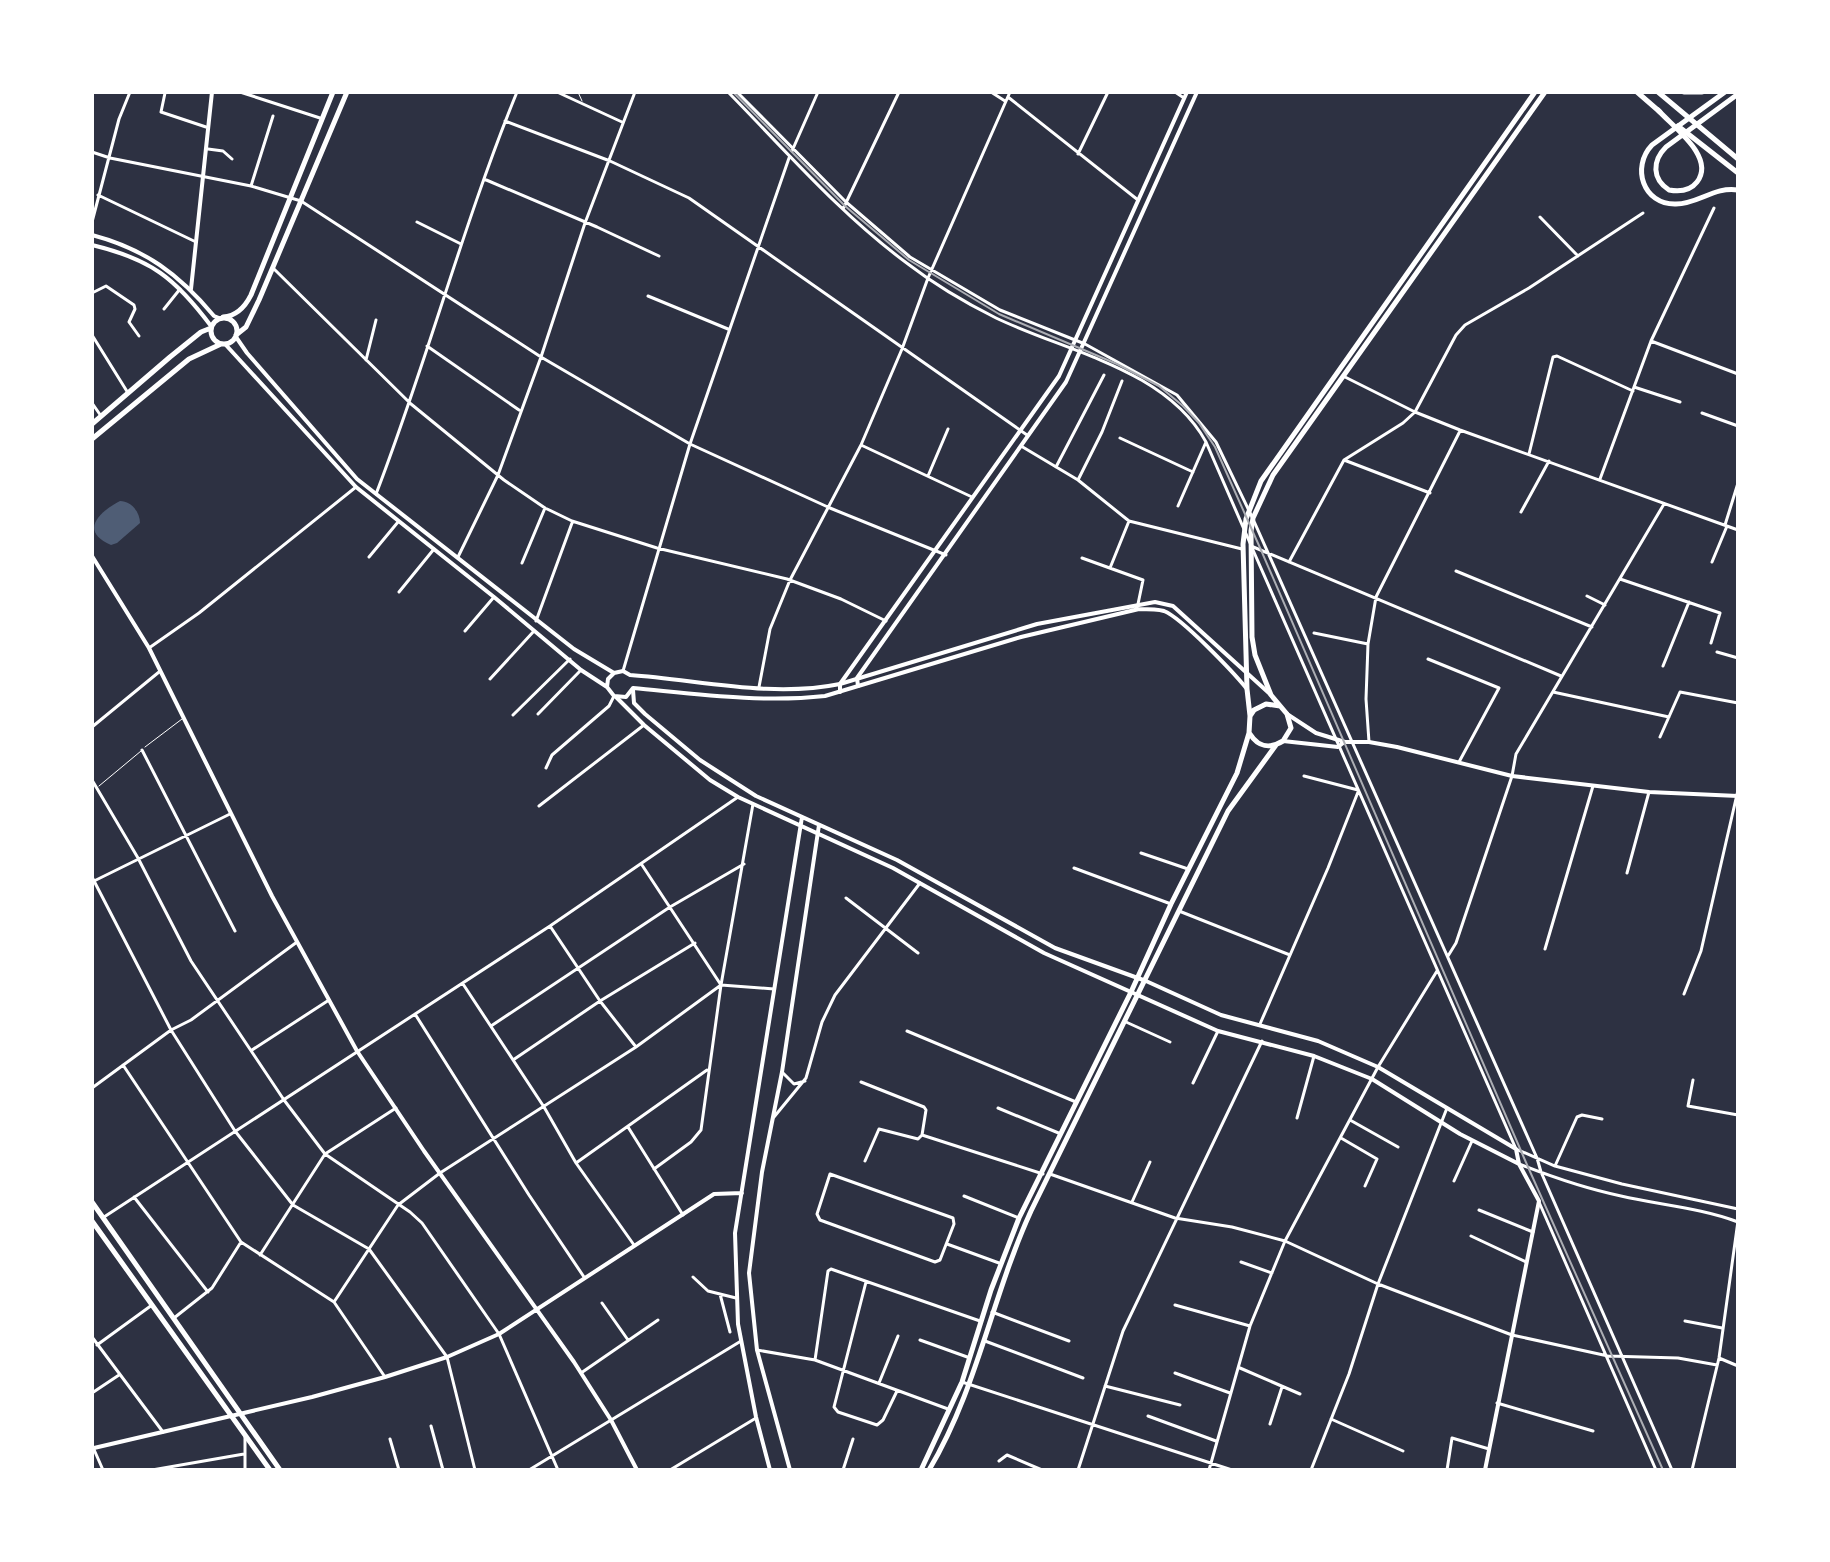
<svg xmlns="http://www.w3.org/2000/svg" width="1830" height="1562" viewBox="0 0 1830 1562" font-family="'Zilla Slab',serif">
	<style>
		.water { fill: #4f5d75 }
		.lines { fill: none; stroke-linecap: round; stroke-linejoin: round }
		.service { stroke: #fff; stroke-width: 1 }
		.minor { stroke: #fff; stroke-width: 3 }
		.tertiary { stroke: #fff; stroke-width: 4 }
		.secondary { stroke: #fff; stroke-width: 4 }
		.primary { stroke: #fff; stroke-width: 5 }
		.trunk { stroke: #fff; stroke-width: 5 }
		.rail { stroke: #abadb3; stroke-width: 2 }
	</style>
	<rect width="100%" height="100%" fill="#2d3142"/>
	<!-- water -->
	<path class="water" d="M 120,501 C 131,501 140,512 140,523 L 117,543 L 111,545 C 79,531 99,512 120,501 Z"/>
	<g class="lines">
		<!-- service -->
		<path class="service" d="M 578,92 L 582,101
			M 145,747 L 182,719
			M 99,786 L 141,751"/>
		<!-- minor -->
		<path class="minor" d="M 240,92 L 320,118
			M 557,92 L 622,122
			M 728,92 C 786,151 841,215 908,264 C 934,284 966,303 996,318 C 1067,352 1166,369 1206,442 L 1250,543
			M 737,92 L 846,202 L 910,257 L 1000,310 L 1085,344 L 1177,395 L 1216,442 L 1253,519 L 1537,1158 L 1541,1172 L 1672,1470
			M 991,92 L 1005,101
			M 1175,92 L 1184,98
			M 165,93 L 161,112 L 206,127
			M 1008,97 L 1138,200
			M 505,121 L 610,161 L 689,198 L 1027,435
			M 208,149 L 223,151 L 232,159
			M 792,151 L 818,92
			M 92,152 L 110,158 L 251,186 L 301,201 L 541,357 L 690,444 L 830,508 L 946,555
			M 1078,154 L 1108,92
			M 484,179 L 597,227 L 659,256
			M 251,186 L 273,116
			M 98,195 L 196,242
			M 843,209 L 899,92
			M 1540,217 L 1578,256
			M 92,222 L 119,119 L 130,92
			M 417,222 L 461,244
			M 273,268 L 411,404 L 504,480 L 545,508 L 572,521 L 657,548 L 787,579 L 841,599 L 886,621
			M 92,293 L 106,286 L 134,305 L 135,309 L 129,322 L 139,336
			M 648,296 L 728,329
			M 164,309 L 180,289
			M 92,335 L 128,393
			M 1651,341 L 1738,374
			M 427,346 L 519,410
			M 366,360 L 376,320
			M 1343,376 L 1415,412 L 1460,430 L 1738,530
			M 1634,387 L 1680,402
			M 92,403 L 101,416
			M 1702,413 L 1738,426
			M 1120,438 L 1193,472
			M 861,445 L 972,497
			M 1021,446 L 1078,480 L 1129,521 L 1242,549
			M 1529,454 L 1553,357 L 1557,356 L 1633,391
			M 1344,460 L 1430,493
			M 1056,467 L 1104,375
			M 928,476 L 948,429
			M 1600,479 L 1651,341 L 1714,208
			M 1078,480 L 1102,432 L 1122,381
			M 376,494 C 427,362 463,224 517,92
			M 1178,506 L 1206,442
			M 1521,512 L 1549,461
			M 1725,525 L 1738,483
			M 1251,546 L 1561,676
			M 1253,550 L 1516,1149 L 1555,1166 L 1622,1184 L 1738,1209
			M 369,557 L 398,522
			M 458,557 L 498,475 L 541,357 L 585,223 L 635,92
			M 1082,558 L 1143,580 L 1138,604
			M 1289,562 L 1344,460 L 1403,423 L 1415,412 L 1456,335 L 1465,325 L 1529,288 L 1643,213
			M 1712,562 L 1727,526
			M 522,563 L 545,508
			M 1110,568 L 1129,521
			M 1456,571 L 1592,627
			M 1620,579 L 1720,613 L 1711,643
			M 399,592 L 434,549
			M 1587,596 L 1605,605
			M 536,621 L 572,523
			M 465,631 L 494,597
			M 1314,633 L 1368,644
			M 149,648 L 199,613 L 356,487
			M 1717,652 L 1738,658
			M 1428,659 L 1499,688 L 1459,762
			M 1663,666 L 1689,602
			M 623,671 L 690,444 L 789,158
			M 490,679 L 534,631
			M 759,687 L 770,629 L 790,580 L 861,445 L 902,349 L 928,278 L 1010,92
			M 1553,692 L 1669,717
			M 538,714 L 581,670
			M 513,715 L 570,659
			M 92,727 L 159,672
			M 1660,737 L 1680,692 L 1738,703
			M 1369,742 L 1366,699 L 1368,644 L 1376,597 L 1460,431
			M 142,750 L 235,931
			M 546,768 L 552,755 L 609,706 L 614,696
			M 1304,776 L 1358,790
			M 92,780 L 138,858 L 191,961 L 284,1100 L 325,1154 L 410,1212 L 422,1223 L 499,1334 L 558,1470
			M 539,806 L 644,725
			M 1141,853 L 1188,869
			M 642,865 L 721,985
			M 1074,868 L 1171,904
			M 1627,873 L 1649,792
			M 92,877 L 171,1030 L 235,1131 L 293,1205 L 369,1249 L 447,1357 L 475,1470
			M 92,882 L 230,814
			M 846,898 L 918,953
			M 1179,911 L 1290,955
			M 550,926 L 600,1001 L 636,1047
			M 1545,949 L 1593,786
			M 1448,956 L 1456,943 L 1512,776 L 1516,754 L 1664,504
			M 463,984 L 544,1107 L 576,1163 L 634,1245
			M 1684,994 L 1701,951 L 1738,790
			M 415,1014 L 529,1195 L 584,1277
			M 1126,1022 L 1170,1042
			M 1260,1024 L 1328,868 L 1358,792
			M 491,1026 L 670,907 L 744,864
			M 907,1031 L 1076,1102
			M 252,1050 L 329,1000
			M 513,1060 L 600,1001 L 695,943
			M 123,1065 L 241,1242 L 334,1302 L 385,1377
			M 782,1072 L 794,1084 L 805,1081
			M 1693,1080 L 1688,1106 L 1738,1115
			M 861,1082 L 924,1107 L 926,1110 L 922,1135 L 1043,1174
			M 1193,1083 L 1218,1031
			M 92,1088 L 171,1030 L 191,1020 L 297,942
			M 998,1108 L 1061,1134
			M 774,1117 L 806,1078 L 822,1022 L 835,995 L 920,883
			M 1297,1118 L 1314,1056
			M 1350,1120 L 1398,1147
			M 628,1127 L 683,1215
			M 1341,1138 L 1377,1159 L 1365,1186
			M 865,1161 L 879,1129 L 918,1139 L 922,1135
			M 576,1163 L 707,1070
			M 1519,1164 C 1552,1177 1587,1189 1621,1196 C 1660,1205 1701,1208 1738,1222
			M 1555,1166 L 1577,1117 L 1582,1115 L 1602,1119
			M 654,1169 L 691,1142 L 701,1130 L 721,985 L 753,804
			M 830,1174 L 953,1218 L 954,1224 L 940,1260 L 935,1262 L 820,1220 L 817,1214 Z
			M 1050,1174 L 1175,1218 L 1232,1227 L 1285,1241 L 1378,1284 L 1512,1335 L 1608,1356 L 1678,1358 L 1717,1365
			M 1454,1181 L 1472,1141
			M 964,1196 L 1019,1218
			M 134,1197 L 208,1292
			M 1132,1202 L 1150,1162
			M 1539,1202 L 1656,1470
			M 1479,1210 L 1533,1232
			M 104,1217 L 550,926 L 738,797
			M 1471,1236 L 1526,1262
			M 947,1244 L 999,1263
			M 260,1255 L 325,1154 L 396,1108
			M 1241,1262 L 1272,1273
			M 693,1277 L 708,1291 L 736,1298
			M 866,1282 L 834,1407 L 838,1412 L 877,1425 L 883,1420 L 897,1391
			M 720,1294 L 730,1332
			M 334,1302 L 398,1205 L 440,1173 L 636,1047 L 721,985 L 774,989
			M 602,1303 L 628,1340
			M 1175,1305 L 1250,1326
			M 992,1312 L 1069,1341
			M 174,1318 L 212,1288 L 241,1242
			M 1685,1321 L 1722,1328
			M 92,1337 L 163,1432
			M 920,1340 L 970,1358
			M 985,1341 L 1083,1378
			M 97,1345 L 152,1305
			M 757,1350 L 815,1360 L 948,1409
			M 1719,1358 L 1738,1366
			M 815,1360 L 828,1271 L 831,1269 L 980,1321
			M 1240,1368 L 1300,1394
			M 581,1373 L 658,1320
			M 1175,1373 L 1230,1393
			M 962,1382 L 1232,1470
			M 879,1383 L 898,1336
			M 1105,1386 L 1180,1405
			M 92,1393 L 119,1375
			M 1497,1403 L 1593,1431
			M 1148,1416 L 1216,1441
			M 1331,1419 L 1403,1451
			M 1270,1424 L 1282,1387
			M 431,1426 L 443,1470
			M 245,1437 L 245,1470
			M 390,1439 L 399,1470
			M 92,1445 L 103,1470
			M 999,1461 L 1007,1455 L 1042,1470
			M 152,1470 L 244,1454
			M 529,1470 L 741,1341
			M 670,1470 L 756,1418
			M 843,1470 L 853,1439
			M 1078,1470 L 1123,1331 L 1262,1041
			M 1209,1470 L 1250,1326 L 1285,1241 L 1378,1067 L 1437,971
			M 1311,1470 L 1349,1374 L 1378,1284 L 1447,1108
			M 1447,1470 L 1452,1438 L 1489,1449
			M 1692,1470 L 1719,1358 L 1738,1221"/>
		<!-- tertiary -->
		<path class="tertiary" d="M 191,289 L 212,92
			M 92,556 L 149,648 L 272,896 L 357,1051 L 424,1151 L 574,1362 L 611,1420 L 637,1470
			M 858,686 L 857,678 L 1066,382 L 1197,92
			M 633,690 L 634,703 L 645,714 L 700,760 L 756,796 L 897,860 L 1055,948 L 1146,981 L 1221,1015 L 1318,1041 L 1378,1067 L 1516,1149 L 1519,1164 L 1539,1201 L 1485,1470
			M 840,692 L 840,684 L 1059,376 L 1187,92
			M 616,697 L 644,725 L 710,780 L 738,797 L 893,868 L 1044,953 L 1218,1031 L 1314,1056 L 1372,1079 L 1460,1134 L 1519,1164
			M 1287,714 L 1316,733 L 1345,742 L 1369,742 L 1397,747 L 1512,776 L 1649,792 L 1738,796
			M 1283,741 L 1338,747 L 1343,743
			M 92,1451 L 94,1448 L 312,1397 L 385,1377 L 447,1357 L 499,1334 L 714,1194 L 742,1193
			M 770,1470 L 756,1417 L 738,1324 L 735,1233 L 802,817
			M 790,1470 L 757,1350 L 749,1273 L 762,1172 L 782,1072 L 819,825"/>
		<!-- secondary -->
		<path class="secondary" d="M 92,235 C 145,249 179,274 214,316 L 219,318
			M 92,245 C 151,259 175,278 211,326
			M 236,337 L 247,353 L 357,479 L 574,649 L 614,673 L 623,671 L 630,675 C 700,680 771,698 840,684 L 1037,624 L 1155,602 L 1173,606 L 1270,694
			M 225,344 L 356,487 L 494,597 L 581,670 L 607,687 L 614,696 L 626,697 L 633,688
			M 607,687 L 608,679 L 614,673
			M 633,688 C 697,694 761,703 825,696 L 1021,637 L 1139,609 C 1147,609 1157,609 1164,611 C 1182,618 1234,673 1247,689"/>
		<!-- primary -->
		<path class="primary" d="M 1637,92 L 1660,112
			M 1658,92 L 1738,159
			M 1678,126 L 1738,173
			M 223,317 C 237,316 245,307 251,295 L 333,92
			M211 331a13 13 0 1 1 26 0a13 13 0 1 1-26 0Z
			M 236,335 L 246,327 L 259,300 L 347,92
			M 92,424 L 170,357 L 201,332 L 211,328
			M 92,439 L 189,359 L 221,344
			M 1250,716 L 1247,689 L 1243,544 L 1246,519 L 1261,481 L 1535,92
			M 1250,734 C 1258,747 1270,749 1283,741 L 1291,728 L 1287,714 L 1271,695 L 1255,655 L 1252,637 L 1251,531 L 1253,518 L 1273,475 L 1545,92
			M 92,1202 L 280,1470
			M 92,1221 L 270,1470
			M 921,1470 L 962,1382 L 991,1290 L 1019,1218 L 1131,992 L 1171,904 L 1237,773 L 1249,733 L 1250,716 L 1254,710 L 1266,704 L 1280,706
			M 929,1470 C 977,1390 992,1296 1031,1211 L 1228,811 L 1276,745"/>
		<!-- trunk -->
		<path class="trunk" d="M 1684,92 L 1702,92
			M 1725,92 L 1652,145 C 1631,167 1643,205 1676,204 C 1698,204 1715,186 1738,190
			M 1658,110 C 1673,127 1716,157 1697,182 C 1690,191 1680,192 1669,190 C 1652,179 1652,161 1666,147 L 1738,94"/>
		<!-- rail -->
		<path class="rail" d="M 733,92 L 845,206 L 909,260 L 999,314 L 1117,364 L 1159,386 L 1183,406 L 1199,423 L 1215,447 L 1261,550 L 1528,1167 L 1663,1470"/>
	</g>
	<!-- border -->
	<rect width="1830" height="1562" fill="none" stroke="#ffffff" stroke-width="188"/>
</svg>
